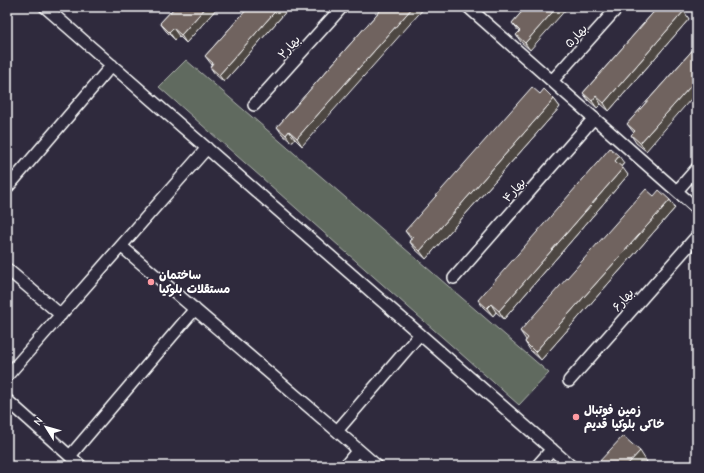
<svg xmlns="http://www.w3.org/2000/svg" width="704" height="473" viewBox="0 0 704 473" font-family="'Comic Neue','Playpen Sans Arabic',sans-serif">
	<style>
		.green { fill: #606b5f; stroke: #b0b5af }
		.lines { fill: none; stroke-linecap: round; stroke-linejoin: round }
		.minor-casing { stroke: #fff; stroke-width: 14 }
		.minor { stroke: #2f2a3d; stroke-width: 11 }
		.wall { fill: #605652; stroke: #fff }
		.shaded-wall { fill: #4e4642; stroke: #fff }
		.building { fill: #70645f; stroke: #fff }
		.poi-dot { fill: #ff9aa2; stroke: #2f2a3d; stroke-width: 1.5 }
		.labels { text-anchor: middle; dominant-baseline: central; stroke-width: 3; stroke-linejoin: round; paint-order: stroke }
		.street-label { font-size: 12px; fill: #fff; stroke: #2f2a3d }
		.poi-label { font-size: 12px; font-weight: bold; fill: #fff; stroke: #2f2a3d; text-anchor: start }
	</style>
	<rect width="100%" height="100%" fill="#2f2a3d"/>
	<filter id="ink" filterUnits="userSpaceOnUse"><feTurbulence type="fractalNoise" baseFrequency=".025" numOctaves="2"/><feDisplacementMap in="SourceGraphic" scale="8" xChannelSelector="R" yChannelSelector="G"/><feConvolveMatrix kernelMatrix="1 2 1 2 8 2 1 2 1" color-interpolation-filters="sRGB"/></filter>
	<g filter="url(#ink)">
		<!-- green -->
		<path class="green" d="M 186,60 L 549,373 L 519,405 L 159,87 Z"/>
		<g class="lines">
			<defs>
				<path id="minor" d="M 45,7 L 571,466
					M 468,7 L 697,209
					M 552,81 L 618,7
					M 254,105 L 342,7
					M 7,188 L 112,65
					M 677,191 L 697,168
					M 121,246 L 337,431 L 377,466
					M 7,269 L 61,315
					M 454,278 L 594,118
					M 7,376 L 207,148
					M 569,381 L 697,236
					M 7,400 L 81,466
					M 337,431 L 420,334
					M 70,456 L 195,309
					M 345,466 L 358,450
					M 537,466 L 552,449"/>
			</defs>
			<!-- minor casing -->
			<use href="#minor" class="minor-casing"/>
			<!-- minor -->
			<use href="#minor" class="minor"/>
		</g>
		<!-- wall -->
		<path class="wall" d="M 175,7 L 218,7 L 186,43 L 179,36 L 175,40 L 166,31 L 160,23 Z
			M 249,7 L 290,7 L 224,82 L 215,74 L 210,67 L 212,65 L 205,56 Z
			M 383,7 L 302,146 L 295,139 L 291,142 L 282,134 L 277,127 Z
			M 526,7 L 530,50 L 521,42 L 516,35 L 519,32 L 512,23 Z
			M 658,7 L 685,7 L 682,10 L 689,19 L 609,111 L 601,104 L 597,108 L 588,100 L 583,93 Z
			M 697,45 L 646,151 L 636,143 L 631,135 L 634,133 L 627,124 Z
			M 540,94 L 554,99 L 560,107 L 426,259 L 415,249 L 409,241 L 411,239 L 405,231 Z
			M 624,163 L 621,167 L 628,175 L 504,319 L 496,312 L 493,316 L 483,307 L 478,300 Z
			M 654,196 L 670,200 L 675,208 L 541,360 L 530,350 L 525,342 L 526,340 L 520,331 Z"/>
		<!-- shaded-wall -->
		<path class="shaded-wall" d="M 206,7 L 218,7 L 186,43 L 181,35 Z
			M 279,7 L 290,7 L 224,82 L 219,75 Z
			M 413,7 L 425,7 L 302,146 L 297,138 Z
			M 492,7 L 497,7 L 495,10 Z
			M 557,7 L 568,7 L 530,50 L 525,43 Z
			M 677,7 L 685,7 L 681,12 Z
			M 684,11 L 689,19 L 609,111 L 604,103 Z
			M 173,28 L 179,36 L 175,40 L 169,32 Z
			M 697,79 L 697,92 L 646,151 L 640,143 Z
			M 596,96 L 601,104 L 597,108 L 592,101 Z
			M 554,99 L 560,107 L 426,259 L 420,251 Z
			M 289,131 L 295,139 L 291,142 L 286,135 Z
			M 619,156 L 624,163 L 620,168 L 615,161 Z
			M 623,168 L 628,175 L 504,319 L 499,311 Z
			M 670,200 L 675,208 L 541,360 L 535,352 Z
			M 491,304 L 496,312 L 493,316 L 487,308 Z
			M 640,451 L 647,462 L 643,466 L 626,466 Z"/>
		<!-- building -->
		<path class="building" d="M 175,7 L 206,7 L 181,35 L 173,28 L 169,32 L 160,23 Z
			M 249,7 L 279,7 L 219,75 L 210,67 L 213,63 L 205,56 Z
			M 383,7 L 413,7 L 297,138 L 289,131 L 286,135 L 277,127 Z
			M 526,7 L 557,7 L 525,43 L 516,35 L 520,31 L 512,23 Z
			M 658,7 L 679,7 L 684,11 L 604,103 L 596,96 L 592,101 L 583,93 Z
			M 697,45 L 697,79 L 640,143 L 631,135 L 635,131 L 627,124 Z
			M 532,87 L 540,94 L 544,89 L 554,99 L 420,251 L 409,241 L 413,238 L 405,231 Z
			M 610,148 L 619,156 L 615,161 L 623,168 L 499,311 L 491,304 L 487,308 L 478,300 Z
			M 646,189 L 654,196 L 659,190 L 670,200 L 535,352 L 525,342 L 528,338 L 520,331 Z
			M 623,436 L 640,451 L 626,466 L 599,466 L 597,464 Z"/>
	</g>
	<!-- markers -->
	<g class="poi-dot">
		<circle cx="151" cy="282" r="4"/>
		<circle cx="576" cy="417" r="4"/>
	</g>
	<g class="labels">
		<!-- street labels -->
		<g class="street-label">
			<text transform="translate(576 36) rotate(-48)">بهار۵</text>
			<text transform="translate(289 47) rotate(-48)">بهار۲</text>
			<text transform="translate(514 190) rotate(-49)">بهار۴</text>
			<text transform="translate(623 300) rotate(-49)">بهار۶</text>
		</g>
		<!-- poi labels -->
		<g class="poi-label">
			<text x="159" y="275">ساختمان<tspan x="159" dy="14">مستقلات بلوکیا</tspan></text>
			<text x="584" y="410">زمین فوتبال<tspan x="584" dy="14">خاکی بلوکیا قدیم</tspan></text>
		</g>
	</g>
	<!-- margin -->
	<rect width="704" height="473" fill="none" stroke="#2f2a3d" stroke-width="24"/>
	<rect x="12" y="12" width="680" height="449" fill="none" stroke="#fff" stroke-width="1.5" filter="url(#ink)"/>
	<!-- north arrow -->
	<g transform="translate(46 427) rotate(307)" stroke="#2f2a3d" stroke-width="3" paint-order="stroke">
	<path d="M0-3L7 15L0 10L-7 15Z" fill="#ffffff"/>
	<text y="-6" font-size="11" font-weight="bold" text-anchor="middle" fill="#ffffff">N</text>
	</g>
</svg>
